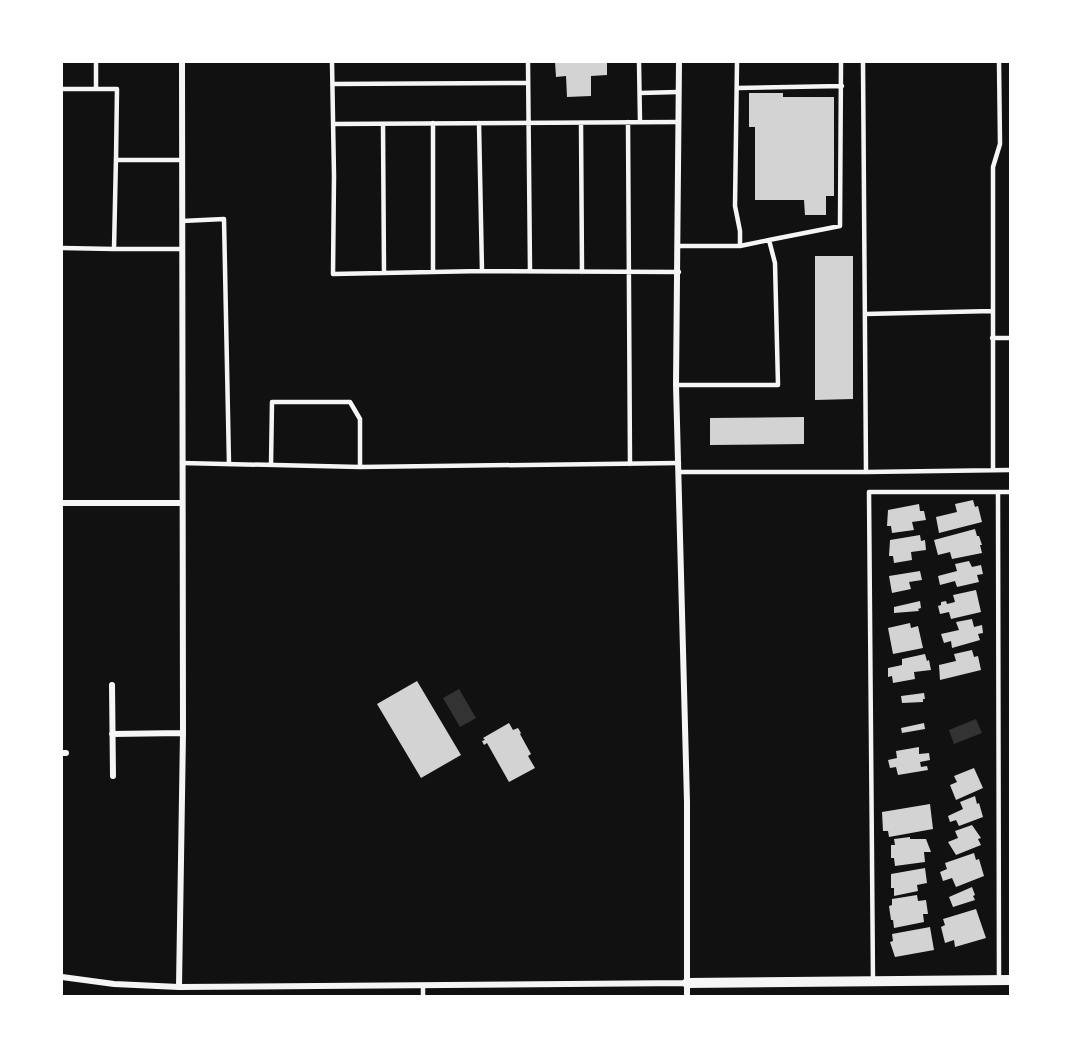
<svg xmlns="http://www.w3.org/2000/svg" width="1072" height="1058" viewBox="0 0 1072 1058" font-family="Poppins,sans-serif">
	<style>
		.water { fill: #333 }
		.building { fill: #d3d3d3 }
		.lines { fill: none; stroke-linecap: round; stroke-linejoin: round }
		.service { stroke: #f5f5f5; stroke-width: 4.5 }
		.minor { stroke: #f5f5f5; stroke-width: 6 }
		.tertiary { stroke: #f5f5f5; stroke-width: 10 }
	</style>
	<rect width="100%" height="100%" fill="#111"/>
	<!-- water -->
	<path class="water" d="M 459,689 L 476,718 L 460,727 L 443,698 Z
		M 976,719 L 982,733 L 954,744 L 949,730 Z"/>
	<!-- building -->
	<path class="building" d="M 555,62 L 607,62 L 607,75 L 591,76 L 591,96 L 567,97 L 566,76 L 556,77 Z
		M 749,93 L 783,93 L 783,97 L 834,97 L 834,196 L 826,196 L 826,215 L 805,215 L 804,200 L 755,200 L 755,127 L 749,127 Z
		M 815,256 L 853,256 L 853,399 L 815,400 Z
		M 804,417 L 804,444 L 710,445 L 710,418 Z
		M 973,500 L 975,507 L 978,506 L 982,522 L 939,533 L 936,517 L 957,512 L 955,504 Z
		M 919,504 L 920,511 L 924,511 L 926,520 L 912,522 L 914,530 L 892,533 L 891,526 L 887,526 L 888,510 Z
		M 975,529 L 977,536 L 979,536 L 982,545 L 980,545 L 982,553 L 952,559 L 950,552 L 938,555 L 934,540 Z
		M 920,535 L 921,541 L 925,540 L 926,550 L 911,552 L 912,560 L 894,563 L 893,556 L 889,556 L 890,540 Z
		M 969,561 L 972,567 L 981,565 L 983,574 L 977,575 L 979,582 L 957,587 L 955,581 L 940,585 L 938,576 L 957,571 L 955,564 Z
		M 920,571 L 922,580 L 909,582 L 911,589 L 892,593 L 889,576 Z
		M 976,590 L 981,612 L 951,619 L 949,612 L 940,614 L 938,606 L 941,605 L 941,602 L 946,601 L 947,604 L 955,602 L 953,595 Z
		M 920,601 L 921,608 L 918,609 L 919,611 L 894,613 L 894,607 Z
		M 972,619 L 974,627 L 982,625 L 983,633 L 978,634 L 980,640 L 952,648 L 951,641 L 944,643 L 941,634 L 959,630 L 956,622 Z
		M 910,623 L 911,628 L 918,626 L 923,648 L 893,654 L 888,628 Z
		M 972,650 L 974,657 L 978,656 L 981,670 L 940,680 L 939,665 L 956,661 L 954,654 Z
		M 925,654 L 927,661 L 929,660 L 931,670 L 914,672 L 915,679 L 893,683 L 892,676 L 888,677 L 888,668 L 902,665 L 902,659 Z
		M 417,681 L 461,755 L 421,778 L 377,704 Z
		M 924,693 L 925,699 L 923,699 L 923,702 L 902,703 L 901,696 Z
		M 509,723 L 513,730 L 518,728 L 521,733 L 520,734 L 531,754 L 528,756 L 535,768 L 509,782 L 487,743 L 484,745 L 482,741 L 485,740 L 483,738 Z
		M 924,723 L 925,729 L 902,733 L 901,728 Z
		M 919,747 L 919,754 L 929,753 L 930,760 L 920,762 L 921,767 L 927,766 L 928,770 L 898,775 L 896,767 L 890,768 L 888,760 L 897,758 L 896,751 Z
		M 974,768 L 983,788 L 956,800 L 950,785 L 957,782 L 954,776 Z
		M 975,796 L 977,804 L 979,803 L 983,817 L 959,826 L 956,820 L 950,822 L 948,816 L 963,809 L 960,802 Z
		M 930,804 L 933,829 L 889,837 L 888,831 L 883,831 L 882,812 Z
		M 972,825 L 981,838 L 978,839 L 981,845 L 956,855 L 948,842 L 958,838 L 955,831 Z
		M 910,837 L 910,839 L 926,839 L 931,852 L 924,852 L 925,862 L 895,866 L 894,858 L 891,858 L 891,845 L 895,845 L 894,839 Z
		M 974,853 L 976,860 L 979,859 L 984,876 L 956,887 L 952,878 L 943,881 L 940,872 L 947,869 L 945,863 Z
		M 925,868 L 927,883 L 917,885 L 918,891 L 894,896 L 894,888 L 891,888 L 891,874 Z
		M 972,887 L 975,895 L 973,896 L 975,900 L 953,907 L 949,897 Z
		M 917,895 L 918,901 L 926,900 L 928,914 L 923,914 L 924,922 L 894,928 L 893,920 L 891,920 L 889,906 L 892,905 L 892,899 Z
		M 976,909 L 986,938 L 955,947 L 954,940 L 945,943 L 941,927 L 945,925 L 943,919 Z
		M 930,927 L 934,950 L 895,957 L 890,942 L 893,941 L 892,934 Z"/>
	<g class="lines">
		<!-- service -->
		<path class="service" d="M 96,62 L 96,89
			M 332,62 L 334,176 L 333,274 L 482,271 L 679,272
			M 528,62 L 530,271
			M 639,62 L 640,122
			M 737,62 L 735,206 L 740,231 L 740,246
			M 333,84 L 528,83
			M 737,88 L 842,86
			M 62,89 L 117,89 L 116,160 L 182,160
			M 640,93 L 678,92
			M 628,122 L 630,464
			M 433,123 L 433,272
			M 479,123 L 482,271
			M 581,123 L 582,272
			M 333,124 L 678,122
			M 383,124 L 384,273
			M 116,157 L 114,249 L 181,249
			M 182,221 L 224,219 L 229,464
			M 769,240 L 840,226 L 841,62
			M 62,248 L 114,249
			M 865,314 L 992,311
			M 992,338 L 1010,338
			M 676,385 L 778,385 L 775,263 L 769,240 L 740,246 L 677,246
			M 182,463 L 360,467 L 679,463
			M 271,465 L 272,402 L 350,402 L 360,419 L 360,467
			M 993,470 L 993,167 L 1000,144 L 999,62
			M 679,472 L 866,472 L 863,62
			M 866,472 L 1010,470
			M 998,492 L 999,980
			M 873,982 L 869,492 L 1010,492
			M 423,996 L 423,985"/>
		<!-- minor -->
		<path class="minor" d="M 679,62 L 676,385 L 687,802 L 687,996
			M 62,503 L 182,503
			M 112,685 L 113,776
			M 112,734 L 183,733
			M 62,753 L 66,753
			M 62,977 L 114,984 L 179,987 L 687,983
			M 179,987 L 183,733 L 182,62"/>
		<!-- tertiary -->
		<path class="tertiary" d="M 687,983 L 1010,980"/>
	</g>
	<!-- border -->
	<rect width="1072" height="1058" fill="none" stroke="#ffffff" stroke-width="126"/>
</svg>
